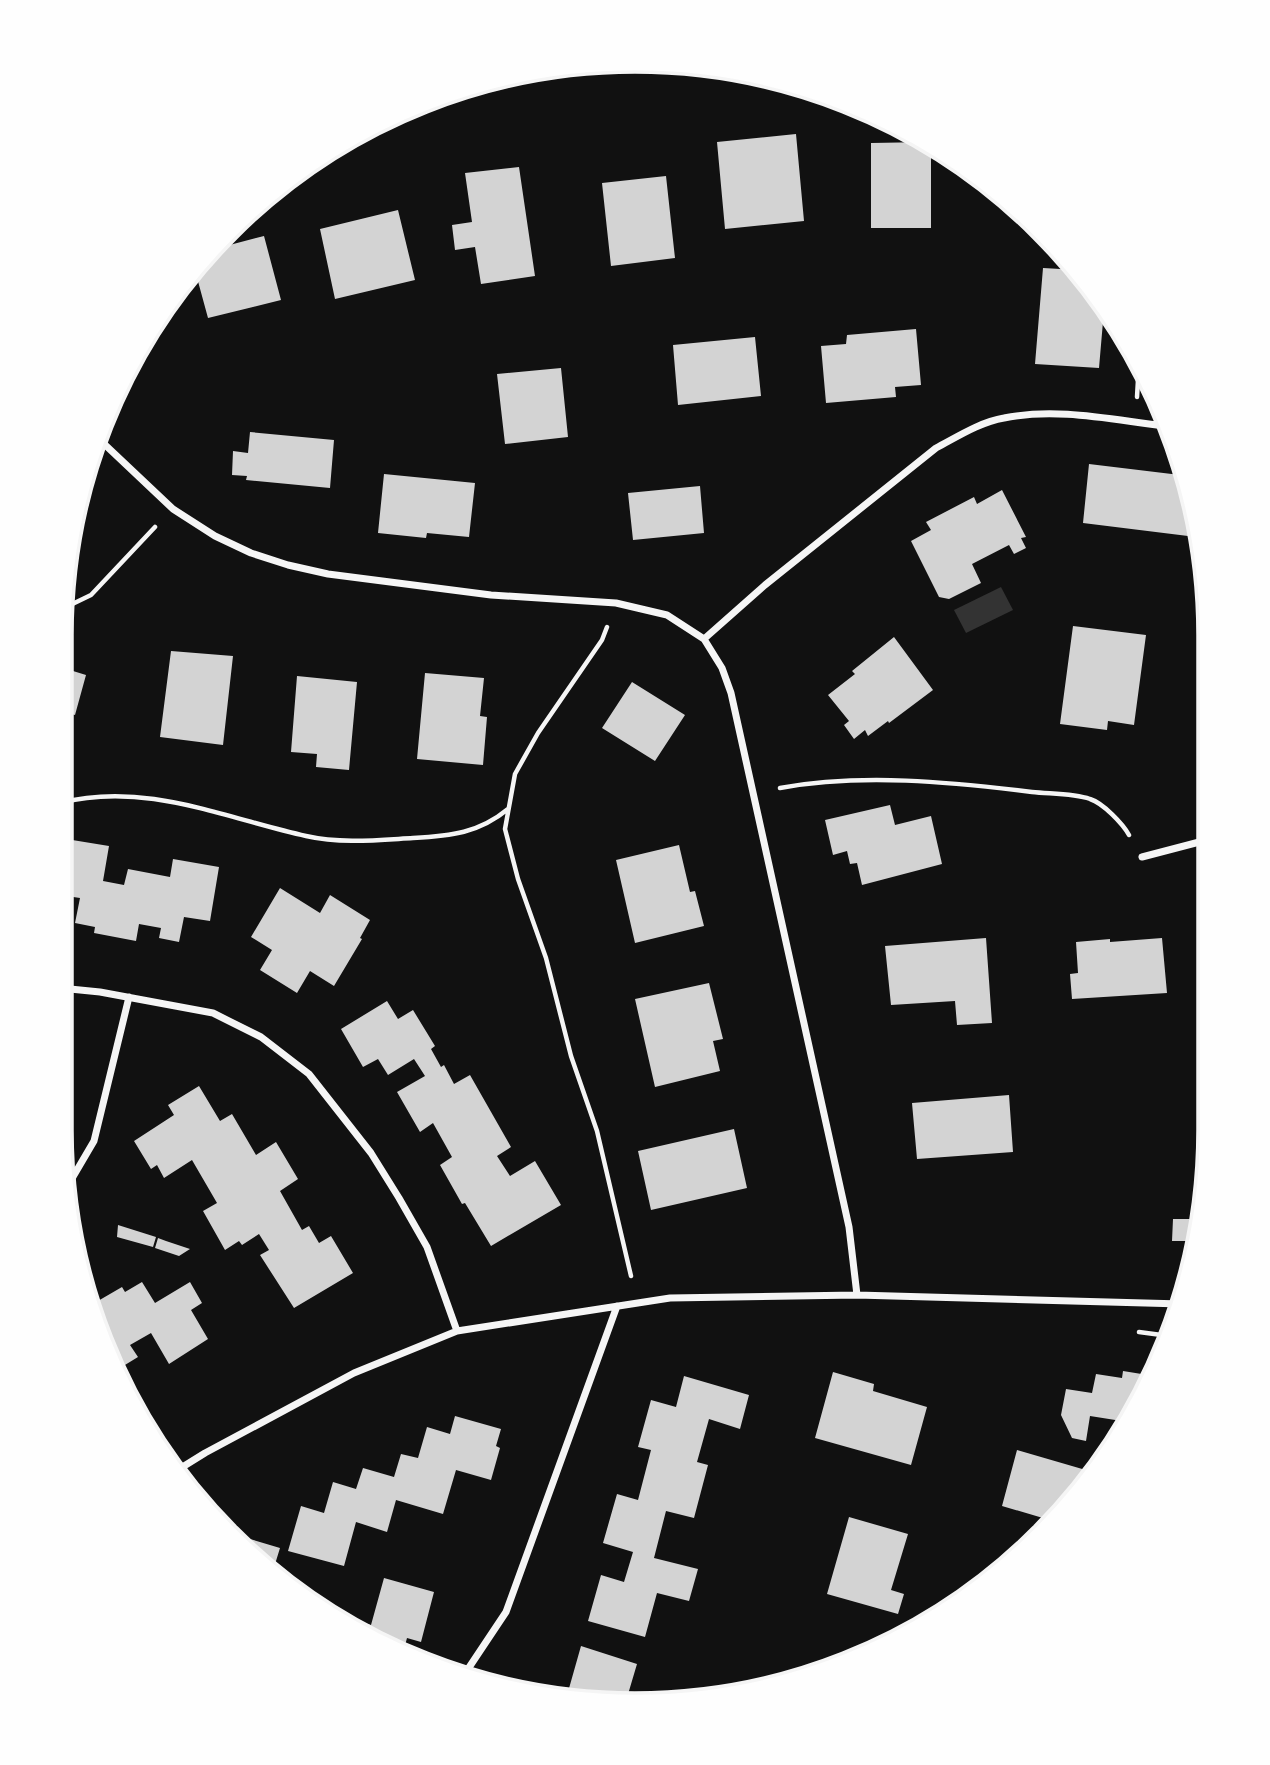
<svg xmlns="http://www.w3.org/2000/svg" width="1270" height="1765" viewBox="0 0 1270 1765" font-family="'Source Sans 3',sans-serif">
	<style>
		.water { fill: #333 }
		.building { fill: #d3d3d3 }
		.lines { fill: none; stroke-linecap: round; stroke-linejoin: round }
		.path { stroke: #f5f5f5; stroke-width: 4.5 }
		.minor { stroke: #f5f5f5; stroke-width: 7 }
		.rim { fill: none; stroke: #f5f5f5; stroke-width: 3.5 }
	</style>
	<rect width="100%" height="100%" fill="#111"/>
	<!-- water -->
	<path class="water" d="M 1001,587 L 1013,610 L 966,633 L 954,610 Z"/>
	<!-- building -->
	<path class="building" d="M 796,134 L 804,221 L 725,229 L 717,142 Z
		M 927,142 L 931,145 L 931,228 L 871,228 L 871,143 Z
		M 519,167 L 535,276 L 481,284 L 475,247 L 455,250 L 452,225 L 472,222 L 465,173 Z
		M 666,176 L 675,258 L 611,266 L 602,183 Z
		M 986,179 L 999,192 L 1005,197 L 985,196 Z
		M 398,210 L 415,280 L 335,299 L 320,229 Z
		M 264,236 L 281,300 L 208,318 L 196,274 L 211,257 L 223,253 L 222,247 Z
		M 1043,268 L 1078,270 L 1104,310 L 1099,368 L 1035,364 Z
		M 916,329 L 921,385 L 895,387 L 896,397 L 826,403 L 821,346 L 846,344 L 847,335 Z
		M 755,337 L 761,396 L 678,405 L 673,345 Z
		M 561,368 L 568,437 L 505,444 L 497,374 Z
		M 250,432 L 334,440 L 330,488 L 246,480 L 247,476 L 232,475 L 233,451 L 248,453 Z
		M 1089,464 L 1180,475 L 1194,521 L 1190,520 L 1188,536 L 1083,523 Z
		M 384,474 L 475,483 L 469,537 L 427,533 L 426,538 L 378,533 Z
		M 700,486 L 704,533 L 633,540 L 628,493 Z
		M 1002,490 L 1026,537 L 1021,538 L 1026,548 L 1014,554 L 1009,545 L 972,564 L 981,583 L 949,599 L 939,597 L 911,541 L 931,530 L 926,522 L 974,497 L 977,504 Z
		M 1073,626 L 1146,635 L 1134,725 L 1108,721 L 1107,730 L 1060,724 Z
		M 894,637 L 933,690 L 889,723 L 888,721 L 868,736 L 865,730 L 854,739 L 844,725 L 849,721 L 828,695 L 855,674 L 852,671 Z
		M 171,651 L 233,656 L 223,745 L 160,737 Z
		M 60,667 L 86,675 L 75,715 L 60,711 Z
		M 425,673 L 484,678 L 480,716 L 487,717 L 483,765 L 417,759 Z
		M 297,676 L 357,682 L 349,770 L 316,767 L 317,754 L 291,752 Z
		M 632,682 L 685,715 L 655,761 L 602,728 Z
		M 890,805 L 895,825 L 931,816 L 942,864 L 862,885 L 857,863 L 850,864 L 847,851 L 833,855 L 825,820 Z
		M 60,838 L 109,846 L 103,881 L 124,885 L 128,869 L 170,877 L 173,859 L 219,867 L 210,921 L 184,917 L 179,942 L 159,938 L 161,928 L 139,924 L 136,941 L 94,933 L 95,927 L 75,923 L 80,898 L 60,895 Z
		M 679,845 L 690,892 L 695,891 L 704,926 L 635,943 L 616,860 Z
		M 280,888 L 320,913 L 330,895 L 370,920 L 360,938 L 362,939 L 334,986 L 310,971 L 297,993 L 260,970 L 272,950 L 251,937 Z
		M 986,938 L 992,1023 L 957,1025 L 955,1001 L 891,1005 L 885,946 Z
		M 1162,938 L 1167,993 L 1072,999 L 1070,974 L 1078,973 L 1076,942 L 1110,939 L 1110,942 Z
		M 709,983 L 723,1039 L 713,1041 L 720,1071 L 655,1087 L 635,999 Z
		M 387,1001 L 398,1019 L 413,1010 L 435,1046 L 431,1049 L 441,1067 L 444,1065 L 454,1084 L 470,1075 L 511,1147 L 497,1156 L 510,1176 L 535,1161 L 561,1205 L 491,1246 L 465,1203 L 462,1204 L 440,1165 L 452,1157 L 433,1123 L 420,1132 L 397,1092 L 425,1076 L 414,1059 L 388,1075 L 378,1059 L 363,1067 L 341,1029 Z
		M 199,1086 L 220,1121 L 232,1114 L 256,1155 L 276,1142 L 298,1179 L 280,1191 L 302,1230 L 309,1226 L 319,1243 L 331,1236 L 353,1273 L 294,1308 L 260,1255 L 269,1250 L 259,1234 L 242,1245 L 239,1241 L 225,1250 L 203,1211 L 217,1203 L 192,1160 L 164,1178 L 157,1165 L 151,1169 L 134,1141 L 174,1115 L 168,1105 Z
		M 1009,1095 L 1013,1152 L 917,1159 L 912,1103 Z
		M 734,1129 L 747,1188 L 651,1210 L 638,1151 Z
		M 1173,1219 L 1197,1219 L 1196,1241 L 1172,1241 Z
		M 118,1225 L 156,1237 L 153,1247 L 117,1237 Z
		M 158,1238 L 166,1241 L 190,1249 L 179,1256 L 155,1248 Z
		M 142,1282 L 155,1303 L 190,1282 L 202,1303 L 191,1310 L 208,1339 L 169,1364 L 151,1333 L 130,1345 L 138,1357 L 120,1368 L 91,1305 L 122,1287 L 125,1292 Z
		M 1123,1371 L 1154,1376 L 1128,1422 L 1090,1416 L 1086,1441 L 1072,1438 L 1061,1415 L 1066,1389 L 1092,1393 L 1096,1374 L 1122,1378 Z
		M 833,1372 L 874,1384 L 873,1391 L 927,1407 L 911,1465 L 815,1438 Z
		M 684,1376 L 749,1395 L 740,1429 L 709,1419 L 697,1462 L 708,1465 L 694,1518 L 666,1511 L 654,1558 L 698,1569 L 689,1601 L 657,1593 L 645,1637 L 588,1621 L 601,1575 L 624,1582 L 633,1552 L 603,1543 L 617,1494 L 638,1500 L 651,1450 L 638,1447 L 651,1400 L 676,1407 Z
		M 455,1416 L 501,1429 L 496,1446 L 500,1448 L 491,1480 L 456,1470 L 443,1514 L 396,1500 L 387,1532 L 356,1522 L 344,1566 L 288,1551 L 301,1506 L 324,1513 L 333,1482 L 356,1489 L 363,1468 L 394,1477 L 401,1454 L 418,1458 L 427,1427 L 450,1434 Z
		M 1017,1450 L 1096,1473 L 1053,1521 L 1002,1506 Z
		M 849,1517 L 908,1534 L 891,1590 L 904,1594 L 898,1614 L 827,1594 Z
		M 230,1533 L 280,1548 L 272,1574 L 256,1563 Z
		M 384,1578 L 434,1592 L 421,1642 L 407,1638 L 403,1653 L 381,1646 L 342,1620 L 343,1617 L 371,1625 Z
		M 581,1646 L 637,1664 L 626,1701 L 559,1701 L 544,1696 L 545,1693 L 566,1699 Z"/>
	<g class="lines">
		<!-- path -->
		<path class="path" d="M 1137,397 L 1139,363
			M 62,609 L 91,595 L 155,527
			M 607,627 L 602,640 L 538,733 L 515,774 L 505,829 L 518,879 L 546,958 L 571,1056 L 597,1131 L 631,1276
			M 780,788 C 861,773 951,782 1032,792 C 1050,794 1073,793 1090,799 C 1103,803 1123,824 1129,835
			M 60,803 C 145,781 224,818 306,836 C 341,844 378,840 413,838 C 451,836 479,833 508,809
			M 1139,1332 L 1169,1336"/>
		<!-- minor -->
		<path class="minor" d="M 543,68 L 578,64
			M 101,441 L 173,509 L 215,536 L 251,553 L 288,565 L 328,574 L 491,595 L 616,603 L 667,615 L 704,639 L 722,668 L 731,693 L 849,1227 L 857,1295
			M 704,639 L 765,585 L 936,448 C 957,437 980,422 1004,418 C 1057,407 1113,420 1165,426
			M 1142,857 L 1207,840
			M 60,988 L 100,992 L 213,1013 L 261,1037 L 309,1074 L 371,1153 L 399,1198 L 427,1247 L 457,1331
			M 67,1187 L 94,1141 L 129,997
			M 176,1471 L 205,1453 L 354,1373 L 457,1331 L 670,1298 L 857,1295 L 1182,1304
			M 466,1672 L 506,1612 L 617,1306"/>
	</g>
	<!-- crop -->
	<path d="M0 0H1270V1765H0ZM635 72H635A563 563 0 0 1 1198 635V1130A563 563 0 0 1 635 1693H635A563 563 0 0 1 72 1130V635A563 563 0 0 1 635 72Z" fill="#fefefe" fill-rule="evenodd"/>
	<path class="rim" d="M635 72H635A563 563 0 0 1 1198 635V1130A563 563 0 0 1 635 1693H635A563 563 0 0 1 72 1130V635A563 563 0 0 1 635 72Z"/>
</svg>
